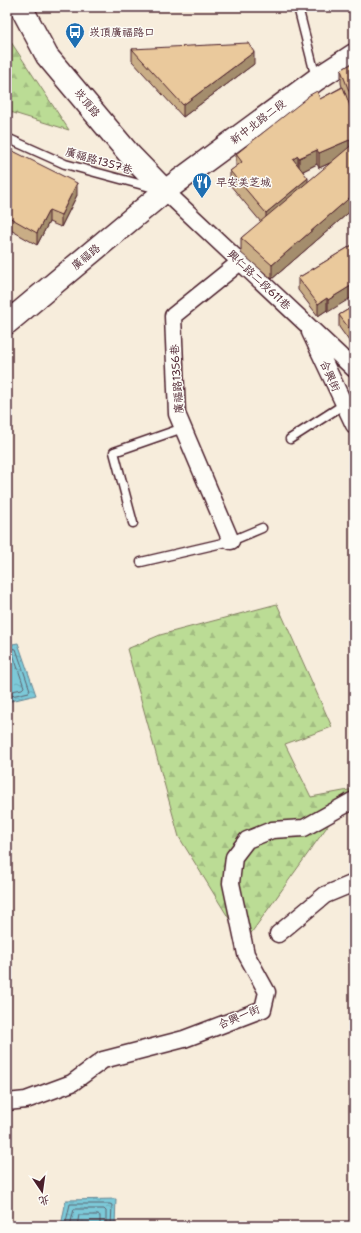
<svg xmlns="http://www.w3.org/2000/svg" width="361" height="1233" viewBox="0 0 361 1233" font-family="'Shantell Sans','LXGW WenKai TC',sans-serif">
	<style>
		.forest { fill: url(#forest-firs); stroke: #827e60 }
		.water { fill: url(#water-ripples); stroke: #678593 }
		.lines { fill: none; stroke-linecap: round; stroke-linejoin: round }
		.shore { stroke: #5e6370; stroke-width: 1 }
		.lane-casing { stroke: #4a1f2b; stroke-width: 11 }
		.street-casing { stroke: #4a1f2b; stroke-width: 19 }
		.secondary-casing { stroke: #4a1f2b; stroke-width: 25 }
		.lane { stroke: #fdfcf7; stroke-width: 8 }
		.street { stroke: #fdfcf7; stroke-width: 16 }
		.secondary { stroke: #fdfcf7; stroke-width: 22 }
		.wall { fill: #c9ad86; stroke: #4a1f2b; fill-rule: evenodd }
		.shaded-wall { fill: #a48d6d; stroke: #4a1f2b }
		.building { fill: #eac99c; stroke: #4a1f2b }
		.labels { text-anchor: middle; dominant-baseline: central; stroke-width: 3; stroke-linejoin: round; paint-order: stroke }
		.poi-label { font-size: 11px; fill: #4a1f2b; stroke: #fdfcf7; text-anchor: start }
		.street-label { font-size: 11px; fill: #4a1f2b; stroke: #fdfcf7 }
	</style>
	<defs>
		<pattern id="forest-firs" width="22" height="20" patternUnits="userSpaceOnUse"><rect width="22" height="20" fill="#bbdc95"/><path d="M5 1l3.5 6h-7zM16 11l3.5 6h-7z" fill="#a2bc81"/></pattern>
		<pattern id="water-ripples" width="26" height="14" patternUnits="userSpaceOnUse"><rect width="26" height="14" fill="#7bc9d8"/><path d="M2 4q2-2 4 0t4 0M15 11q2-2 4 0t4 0" fill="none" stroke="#6cacba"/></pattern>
	</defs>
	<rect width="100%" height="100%" fill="#f7eddc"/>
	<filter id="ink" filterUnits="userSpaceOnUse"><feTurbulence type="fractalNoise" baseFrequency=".025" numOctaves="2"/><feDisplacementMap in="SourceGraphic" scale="8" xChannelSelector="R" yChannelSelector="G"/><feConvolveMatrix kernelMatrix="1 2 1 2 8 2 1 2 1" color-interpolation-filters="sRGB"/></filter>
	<g filter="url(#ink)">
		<!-- forest -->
		<path class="forest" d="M 7,36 L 69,130 L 7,111 Z
			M 277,604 L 332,727 L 285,744 L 311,797 L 354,789 L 244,943 L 179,837 L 127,649 L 160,635 Z"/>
		<!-- water -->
		<path class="water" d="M 18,643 L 36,695 L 7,702 L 7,645 Z
			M 116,1199 L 115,1226 L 61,1226 L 66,1200 Z"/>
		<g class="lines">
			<!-- shore -->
			<path class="shore" d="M 7,648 L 16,649 L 30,690 L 29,692 L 7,697
				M 7,653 L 13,654 L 24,687 L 22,689 L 7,692
				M 65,1226 L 70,1204 L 110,1204 L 112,1205 L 111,1226
				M 70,1226 L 74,1209 L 104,1209 L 106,1211 L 106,1226
				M 77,1226 L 79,1215 L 98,1215 L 100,1216 L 100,1226"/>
			<defs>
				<path id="lane" d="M 298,7 L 316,78
					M 7,138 L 65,164 L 154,188
					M 290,439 L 343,405
					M 133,523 L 114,452 L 183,428
					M 141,562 L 231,541 L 262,528"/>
				<path id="street" d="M 165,191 L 354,369
					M 310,332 L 354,425
					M 231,541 L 177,414 L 173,316 L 240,262
					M 278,934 L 325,895 L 354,883
					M 7,1102 L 26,1100 L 72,1083 L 103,1060 L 184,1039 L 263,1009 L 267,992 L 246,954 L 231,883 L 234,857 L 247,840 L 272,830 L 304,828 L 354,800"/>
				<path id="secondary" d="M 21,7 L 47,56 L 130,155 L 165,191
					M 7,323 L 165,191 L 317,79 L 354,55"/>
			</defs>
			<!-- lane casing -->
			<use href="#lane" class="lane-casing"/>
			<!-- street casing -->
			<use href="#street" class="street-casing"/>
			<!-- secondary casing -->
			<use href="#secondary" class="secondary-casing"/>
			<!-- lane -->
			<use href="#lane" class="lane"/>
			<!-- street -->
			<use href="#street" class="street"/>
			<!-- secondary -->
			<use href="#secondary" class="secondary"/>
		</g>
		<!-- wall -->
		<path class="wall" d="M 132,49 L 254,64 L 183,117 L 132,61 Z
			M 354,62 L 354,116 L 350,105 L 354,117 L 354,208 L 272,279 L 241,253 L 241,238 L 261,222 L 230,185 L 230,171 L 236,167 L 236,154 L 320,99 L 342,87 L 341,83 L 341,70 ZM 332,162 L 308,182 L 303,171 L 317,164 L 319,168 Z
			M 7,128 L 11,142 L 9,148 L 77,195 L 61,227 L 49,222 L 37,245 L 7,228 Z
			M 354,244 L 328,312 L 327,310 L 318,316 L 298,290 L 298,278 Z
			M 354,306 L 354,348 L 339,327 L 339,315 Z"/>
		<!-- shaded-wall -->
		<path class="shaded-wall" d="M 317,7 L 328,7 L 317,10 Z
			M 254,52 L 254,64 L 183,117 L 183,105 Z
			M 11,129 L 11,142 L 7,152 L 7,140 Z
			M 354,138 L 354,152 L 319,168 L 319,153 Z
			M 317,150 L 317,164 L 299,173 L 299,158 Z
			M 298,156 L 298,170 L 293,159 Z
			M 308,178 L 308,192 L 266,228 L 266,213 Z
			M 77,183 L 77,195 L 61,227 L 61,215 Z
			M 354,194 L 354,208 L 272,279 L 272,265 Z
			M 49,210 L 49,222 L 37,245 L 37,233 Z
			M 354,284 L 354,296 L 328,312 L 328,300 Z
			M 327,298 L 327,310 L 318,316 L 318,304 Z"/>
		<!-- building -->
		<path class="building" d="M 248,43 L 254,52 L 183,105 L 132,49 Z
			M 354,62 L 354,104 L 341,70 Z
			M 343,87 L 354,117 L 354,138 L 319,153 L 317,150 L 299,158 L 298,156 L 293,159 L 308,178 L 266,213 L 230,171 L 242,162 L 236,154 L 307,98 L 308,96 L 317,91 L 320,99 Z
			M 7,128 L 11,129 L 7,140 Z
			M 354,143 L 354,194 L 272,265 L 241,238 Z
			M 7,148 L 77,183 L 61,215 L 49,210 L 37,233 L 7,216 Z
			M 354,244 L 354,284 L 328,300 L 327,298 L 318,304 L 298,278 Z
			M 354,306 L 354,335 L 339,315 Z"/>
	</g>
	<!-- icons -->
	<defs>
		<symbol id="bus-pin" viewBox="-11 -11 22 30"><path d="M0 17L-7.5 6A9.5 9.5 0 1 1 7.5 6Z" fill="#1f6fb2" stroke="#fdfcf7"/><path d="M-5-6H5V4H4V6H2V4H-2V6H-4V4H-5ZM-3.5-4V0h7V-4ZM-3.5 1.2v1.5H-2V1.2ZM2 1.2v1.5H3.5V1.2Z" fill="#fff"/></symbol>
		<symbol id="restaurant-pin" viewBox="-11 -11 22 30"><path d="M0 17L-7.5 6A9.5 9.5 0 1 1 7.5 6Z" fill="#1f6fb2" stroke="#fdfcf7"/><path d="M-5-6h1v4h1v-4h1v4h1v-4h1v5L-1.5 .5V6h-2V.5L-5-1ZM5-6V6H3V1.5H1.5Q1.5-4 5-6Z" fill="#fff"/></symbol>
	</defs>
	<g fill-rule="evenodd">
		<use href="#bus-pin" x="64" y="21" width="22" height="30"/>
		<use href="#restaurant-pin" x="191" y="171" width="22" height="30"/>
	</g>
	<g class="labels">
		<!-- poi labels -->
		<g class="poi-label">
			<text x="89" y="32">崁頂廣福路口</text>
			<text x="216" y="182">早安美芝城</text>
		</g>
		<!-- street labels -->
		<g class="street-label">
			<text transform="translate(87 103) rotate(50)">崁頂路</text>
			<text transform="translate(258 122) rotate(-37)">新中北路二段</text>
			<text transform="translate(99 161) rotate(16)">廣福路1357巷</text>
			<text transform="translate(86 257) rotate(-40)">廣福路</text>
			<text transform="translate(259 280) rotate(43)">興仁路二段611巷</text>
			<text transform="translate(330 376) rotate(66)">合興街</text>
			<text transform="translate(177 379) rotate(-94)">廣福路1356巷</text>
			<text transform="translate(239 1017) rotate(-23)">合興一街</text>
		</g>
	</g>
	<!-- margin -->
	<rect width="361" height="1233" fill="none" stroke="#fdfcf7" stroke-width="24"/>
	<rect x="12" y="12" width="337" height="1209" fill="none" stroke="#4a1f2b" stroke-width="1.5" filter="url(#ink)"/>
	<!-- north arrow -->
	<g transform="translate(42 1191) rotate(167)" stroke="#fdfcf7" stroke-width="3" paint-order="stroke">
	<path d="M0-3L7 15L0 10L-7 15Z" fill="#4a1f2b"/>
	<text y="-6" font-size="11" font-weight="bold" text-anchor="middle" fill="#4a1f2b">北</text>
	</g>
</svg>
